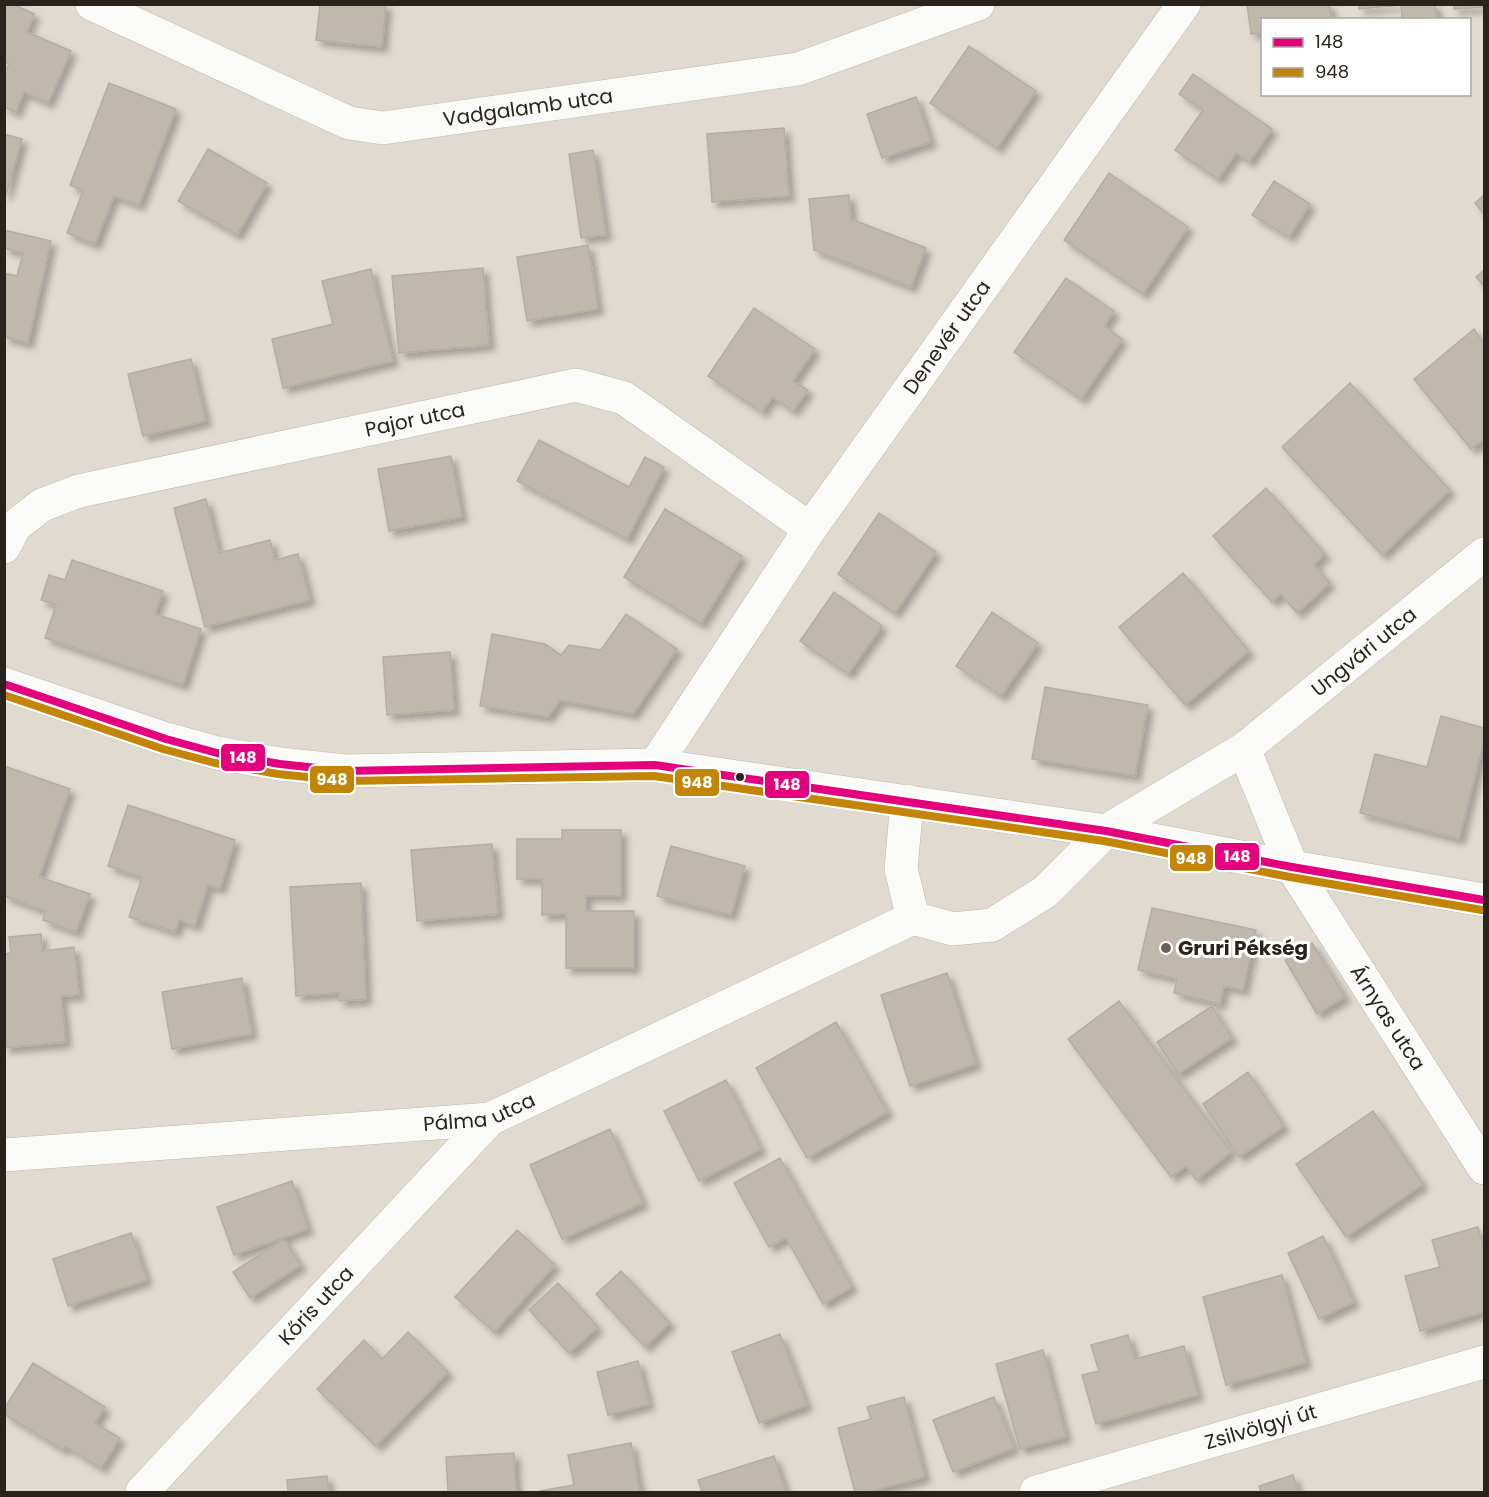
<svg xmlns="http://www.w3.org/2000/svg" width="1489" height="1497" viewBox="0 0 1489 1497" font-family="Poppins,sans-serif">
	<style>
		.building { fill: #c0b8ab; stroke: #b3aea5; stroke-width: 1.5; filter: url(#shadow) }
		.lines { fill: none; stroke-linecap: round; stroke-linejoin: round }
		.minor-casing { stroke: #bdb8af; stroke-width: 34 }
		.tertiary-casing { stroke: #bdb8af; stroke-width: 34 }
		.minor { stroke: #fafaf8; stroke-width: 33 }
		.tertiary { stroke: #fafaf8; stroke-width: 33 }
		.bus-1-casing { stroke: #fff; stroke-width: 12 }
		.bus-2-casing { stroke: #fff; stroke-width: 12 }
		.bus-1 { stroke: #e5007d; stroke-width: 8 }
		.bus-2 { stroke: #c38507; stroke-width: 8 }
		.bus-dot { fill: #28231b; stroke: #fff; stroke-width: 2 }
		.poi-dot { fill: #69635a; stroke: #fff; stroke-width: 2 }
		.labels { text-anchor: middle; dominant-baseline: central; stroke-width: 6; stroke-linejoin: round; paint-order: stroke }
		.street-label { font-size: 20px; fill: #28231b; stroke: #fff }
		.poi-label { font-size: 20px; font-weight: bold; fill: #28231b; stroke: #fff; text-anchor: start }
		.line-badge { stroke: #fff; stroke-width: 2 }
		.badge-label { font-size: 16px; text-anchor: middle; font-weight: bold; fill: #fff }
	</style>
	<defs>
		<filter id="shadow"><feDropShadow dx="5.5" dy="5.5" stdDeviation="3" flood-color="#0004"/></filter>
	</defs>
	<rect width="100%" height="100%" fill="#e1dbcf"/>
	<!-- building -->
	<path class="building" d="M 4,4 L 13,4 L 34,14 L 27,32 L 71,51 L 48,103 L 24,92 L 16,112 L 4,107 L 4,73 L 9,64 L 4,62 Z
		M 320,4 L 386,4 L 382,47 L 316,40 Z
		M 1247,4 L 1329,4 L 1332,20 L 1262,20 L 1262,32 L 1251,34 Z
		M 1359,4 L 1435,4 L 1437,20 L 1402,20 L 1401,5 L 1359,9 Z
		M 1454,4 L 1484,4 L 1484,7 L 1454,9 Z
		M 969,46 L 1036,91 L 997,148 L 930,103 Z
		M 1193,74 L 1272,129 L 1249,162 L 1236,153 L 1218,179 L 1175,150 L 1203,110 L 1179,94 Z
		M 109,83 L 176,109 L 139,205 L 114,196 L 95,244 L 67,233 L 83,191 L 70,185 Z
		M 916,97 L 931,142 L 882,158 L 867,114 Z
		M 784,128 L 789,196 L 712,202 L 707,134 Z
		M 4,134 L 22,139 L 6,195 L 4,194 Z
		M 208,149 L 267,183 L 237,235 L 178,201 Z
		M 593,150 L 606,235 L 581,238 L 569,154 Z
		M 1109,173 L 1188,227 L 1143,294 L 1064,240 Z
		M 1274,181 L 1310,204 L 1289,237 L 1252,215 Z
		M 849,195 L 851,219 L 926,248 L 911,287 L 814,250 L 809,199 Z
		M 1484,195 L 1484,214 L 1475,203 Z
		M 4,230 L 51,241 L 28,343 L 4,337 L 4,273 L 17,276 L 23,253 L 4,248 Z
		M 588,245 L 598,309 L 527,321 L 517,257 Z
		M 483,268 L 489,345 L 399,353 L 392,276 Z
		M 371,269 L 393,361 L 283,388 L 272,339 L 333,324 L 322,281 Z
		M 1484,270 L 1484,286 L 1476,277 Z
		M 1066,278 L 1114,311 L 1104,326 L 1122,339 L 1081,399 L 1014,352 Z
		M 754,308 L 815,349 L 793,381 L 808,390 L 793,411 L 772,397 L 762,412 L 708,376 Z
		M 1474,329 L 1484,343 L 1484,439 L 1471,449 L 1414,379 Z
		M 191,359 L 206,421 L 143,436 L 128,374 Z
		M 1350,383 L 1450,490 L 1382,555 L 1282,447 Z
		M 539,440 L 629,487 L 645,457 L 664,467 L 627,539 L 517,481 Z
		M 451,456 L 462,517 L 389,531 L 378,469 Z
		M 1266,488 L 1325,554 L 1314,565 L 1330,583 L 1297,613 L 1281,594 L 1272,602 L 1213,536 Z
		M 206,499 L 219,553 L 270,540 L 275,560 L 298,554 L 310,600 L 205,627 L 174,508 Z
		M 665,509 L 742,556 L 701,624 L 624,577 Z
		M 879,513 L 936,552 L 895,613 L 838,574 Z
		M 72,560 L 163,591 L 155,614 L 201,629 L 183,685 L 45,638 L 56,605 L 41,600 L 49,575 L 65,580 Z
		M 1183,573 L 1249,651 L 1185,705 L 1119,627 Z
		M 834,592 L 882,626 L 848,674 L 800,641 Z
		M 992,612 L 1038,643 L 1001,696 L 956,666 Z
		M 626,614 L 677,649 L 633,714 L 560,700 L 548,717 L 480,706 L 492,634 L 545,644 L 561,655 L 569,645 L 601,650 Z
		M 450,652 L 454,710 L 387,715 L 383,657 Z
		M 1045,687 L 1148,705 L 1135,776 L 1032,759 Z
		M 1441,716 L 1484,728 L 1484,741 L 1459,839 L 1360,813 L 1375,754 L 1427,767 Z
		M 4,766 L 70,789 L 39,877 L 90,894 L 76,932 L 43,920 L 45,911 L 4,896 Z
		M 128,805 L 235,840 L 220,889 L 208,885 L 195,926 L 179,920 L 175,932 L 129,917 L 142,877 L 108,866 Z
		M 562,830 L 621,830 L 621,896 L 586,896 L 586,911 L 634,911 L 634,968 L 566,968 L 566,914 L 542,915 L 542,879 L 517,879 L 517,839 L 562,839 Z
		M 492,844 L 498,914 L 417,921 L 411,850 Z
		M 671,846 L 745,866 L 731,915 L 657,896 Z
		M 361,883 L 366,999 L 339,1001 L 339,993 L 296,996 L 290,887 Z
		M 1152,908 L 1256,930 L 1243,990 L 1224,986 L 1220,1004 L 1174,993 L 1177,979 L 1138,970 Z
		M 41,934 L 42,951 L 74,947 L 79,995 L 61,996 L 66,1042 L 4,1048 L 4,954 L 11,953 L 9,937 Z
		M 1312,943 L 1345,997 L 1317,1014 L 1285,960 Z
		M 947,973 L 976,1064 L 910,1086 L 881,995 Z
		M 242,978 L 252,1034 L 172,1049 L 162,992 Z
		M 1119,1001 L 1231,1152 L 1196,1180 L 1186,1166 L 1171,1177 L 1068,1039 Z
		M 1212,1006 L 1232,1038 L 1178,1074 L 1157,1042 Z
		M 836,1022 L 888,1112 L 807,1158 L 756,1068 Z
		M 1248,1072 L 1284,1126 L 1239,1157 L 1203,1104 Z
		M 726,1080 L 761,1149 L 699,1181 L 664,1111 Z
		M 1373,1111 L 1423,1184 L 1346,1237 L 1296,1164 Z
		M 610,1129 L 643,1203 L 562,1239 L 530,1165 Z
		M 780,1158 L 852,1287 L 823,1304 L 786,1238 L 769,1247 L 734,1183 Z
		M 292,1181 L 308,1229 L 234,1255 L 217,1207 Z
		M 1478,1227 L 1484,1250 L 1484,1312 L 1420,1331 L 1405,1276 L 1440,1267 L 1432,1240 Z
		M 517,1230 L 555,1265 L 494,1332 L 455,1297 Z
		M 131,1233 L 147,1280 L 68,1306 L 53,1259 Z
		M 1323,1236 L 1354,1302 L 1319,1319 L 1288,1253 Z
		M 284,1239 L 301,1265 L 250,1298 L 233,1272 Z
		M 621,1271 L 670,1323 L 645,1347 L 596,1294 Z
		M 1282,1275 L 1306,1363 L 1226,1385 L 1203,1297 Z
		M 558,1283 L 598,1327 L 569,1353 L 529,1310 Z
		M 408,1332 L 448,1372 L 376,1446 L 317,1389 L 364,1340 L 382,1359 Z
		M 780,1334 L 807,1405 L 759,1423 L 732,1352 Z
		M 1128,1335 L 1135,1359 L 1184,1346 L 1198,1395 L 1096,1424 L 1082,1375 L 1099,1371 L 1091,1345 Z
		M 1043,1350 L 1066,1437 L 1020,1449 L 996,1364 Z
		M 638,1361 L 649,1404 L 608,1415 L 597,1372 Z
		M 33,1363 L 105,1407 L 95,1423 L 120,1438 L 101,1468 L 65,1446 L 63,1450 L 4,1414 L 4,1409 Z
		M 904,1397 L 925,1477 L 867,1492 L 855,1492 L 838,1428 L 871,1419 L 867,1407 Z
		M 994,1397 L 1014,1448 L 953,1472 L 933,1420 Z
		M 631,1443 L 640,1492 L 540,1492 L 540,1491 L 574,1485 L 568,1455 Z
		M 514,1453 L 516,1492 L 448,1492 L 446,1457 Z
		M 774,1456 L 786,1492 L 702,1492 L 698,1480 Z
		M 1293,1475 L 1298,1492 L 1261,1492 L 1259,1486 Z
		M 327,1476 L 329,1492 L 288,1492 L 287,1480 Z"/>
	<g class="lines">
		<defs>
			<g id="minor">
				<path id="s1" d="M 92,4 L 349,123 L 383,128 L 798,69 L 978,4"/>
				<path id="s2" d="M 4,547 L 15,526 L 42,505 L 79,491 L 576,385 L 624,398 L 810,529"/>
				<path id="s3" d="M 1244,749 L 1292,867 L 1484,1168"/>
				<path id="s4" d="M 655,765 L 810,529 L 1184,4"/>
				<path d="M 907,801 L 901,869 L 913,918"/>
				<path id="s5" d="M 4,1155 L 490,1119 L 913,918 L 953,929 L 992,925 L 1045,892 L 1106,831 L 1244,749 L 1484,554"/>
				<path id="s6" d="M 142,1492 L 490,1119"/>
				<path id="s7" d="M 1036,1492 L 1484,1362"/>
			</g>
			<path id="tertiary" d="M 4,684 L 166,739 L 217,753 L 280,764 L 345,771 L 655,765 L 1106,831 L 1292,867 L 1484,900"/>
		</defs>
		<!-- minor casing -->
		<use href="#minor" class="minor-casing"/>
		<!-- tertiary casing -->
		<use href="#tertiary" class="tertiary-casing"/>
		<!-- minor -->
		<use href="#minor" class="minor"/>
		<!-- tertiary -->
		<use href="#tertiary" class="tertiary"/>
		<defs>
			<path id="bus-1" d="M 4,684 L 166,739 L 217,753 L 280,764 L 345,771 L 655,765 L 1106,831 L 1292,867 L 1484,900"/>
			<path id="bus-2" d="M 4,695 L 163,749 L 215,763 L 278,774 L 345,781 L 654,776 L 1104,841 L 1290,877 L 1482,910"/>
		</defs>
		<!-- bus-1 casing -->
		<use href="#bus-1" class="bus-1-casing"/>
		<!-- bus-2 casing -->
		<use href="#bus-2" class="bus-2-casing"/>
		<!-- bus-1 -->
		<use href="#bus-1" class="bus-1"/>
		<!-- bus-2 -->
		<use href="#bus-2" class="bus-2"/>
	</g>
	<!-- markers -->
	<circle class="bus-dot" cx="740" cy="777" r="5"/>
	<circle class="poi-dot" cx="1166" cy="948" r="6"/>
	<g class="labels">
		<!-- street labels -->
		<g class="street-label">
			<text stroke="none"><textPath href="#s1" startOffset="464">Vadgalamb utca</textPath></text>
			<text stroke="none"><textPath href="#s4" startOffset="518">Denevér utca</textPath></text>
			<text stroke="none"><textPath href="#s2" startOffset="441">Pajor utca</textPath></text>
			<text stroke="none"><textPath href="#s5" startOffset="1500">Ungvári utca</textPath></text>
			<text stroke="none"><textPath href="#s3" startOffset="306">Árnyas utca</textPath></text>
			<text stroke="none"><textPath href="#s5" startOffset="478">Pálma utca</textPath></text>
			<text stroke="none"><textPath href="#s6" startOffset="255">Kőris utca</textPath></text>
			<text stroke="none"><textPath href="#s7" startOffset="234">Zsilvölgyi út</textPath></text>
		</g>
		<!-- poi labels -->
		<g class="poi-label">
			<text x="1178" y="948">Gruri Pékség</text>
		</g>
	</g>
	<g class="line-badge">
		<rect x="220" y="743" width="46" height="29" rx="6" fill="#e5007d"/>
		<rect x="309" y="765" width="46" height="29" rx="6" fill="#c38507"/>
		<rect x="674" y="768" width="46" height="29" rx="6" fill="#c38507"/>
		<rect x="764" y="770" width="46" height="29" rx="6" fill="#e5007d"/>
		<rect x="1214" y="842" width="46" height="29" rx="6" fill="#e5007d"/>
		<rect x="1169" y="844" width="45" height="28" rx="6" fill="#c38507"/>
	</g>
	<g class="badge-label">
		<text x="243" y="763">148</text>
		<text x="332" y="785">948</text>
		<text x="697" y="788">948</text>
		<text x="787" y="790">148</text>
		<text x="1237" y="862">148</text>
		<text x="1191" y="864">948</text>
	</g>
	<!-- border -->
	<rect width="1489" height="1497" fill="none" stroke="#28231b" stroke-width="12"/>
	<!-- legend -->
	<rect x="1261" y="18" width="210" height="78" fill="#ffffff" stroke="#a9a7a4" stroke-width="1.5"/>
	<rect x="1273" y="38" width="30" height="9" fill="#e5007d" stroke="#a9a7a4" stroke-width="1.5"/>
	<text x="1315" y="48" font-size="18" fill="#28231b">148</text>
	<rect x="1273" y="68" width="30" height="9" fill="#c38507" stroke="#a9a7a4" stroke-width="1.5"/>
	<text x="1315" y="78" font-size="18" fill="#28231b">948</text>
</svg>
